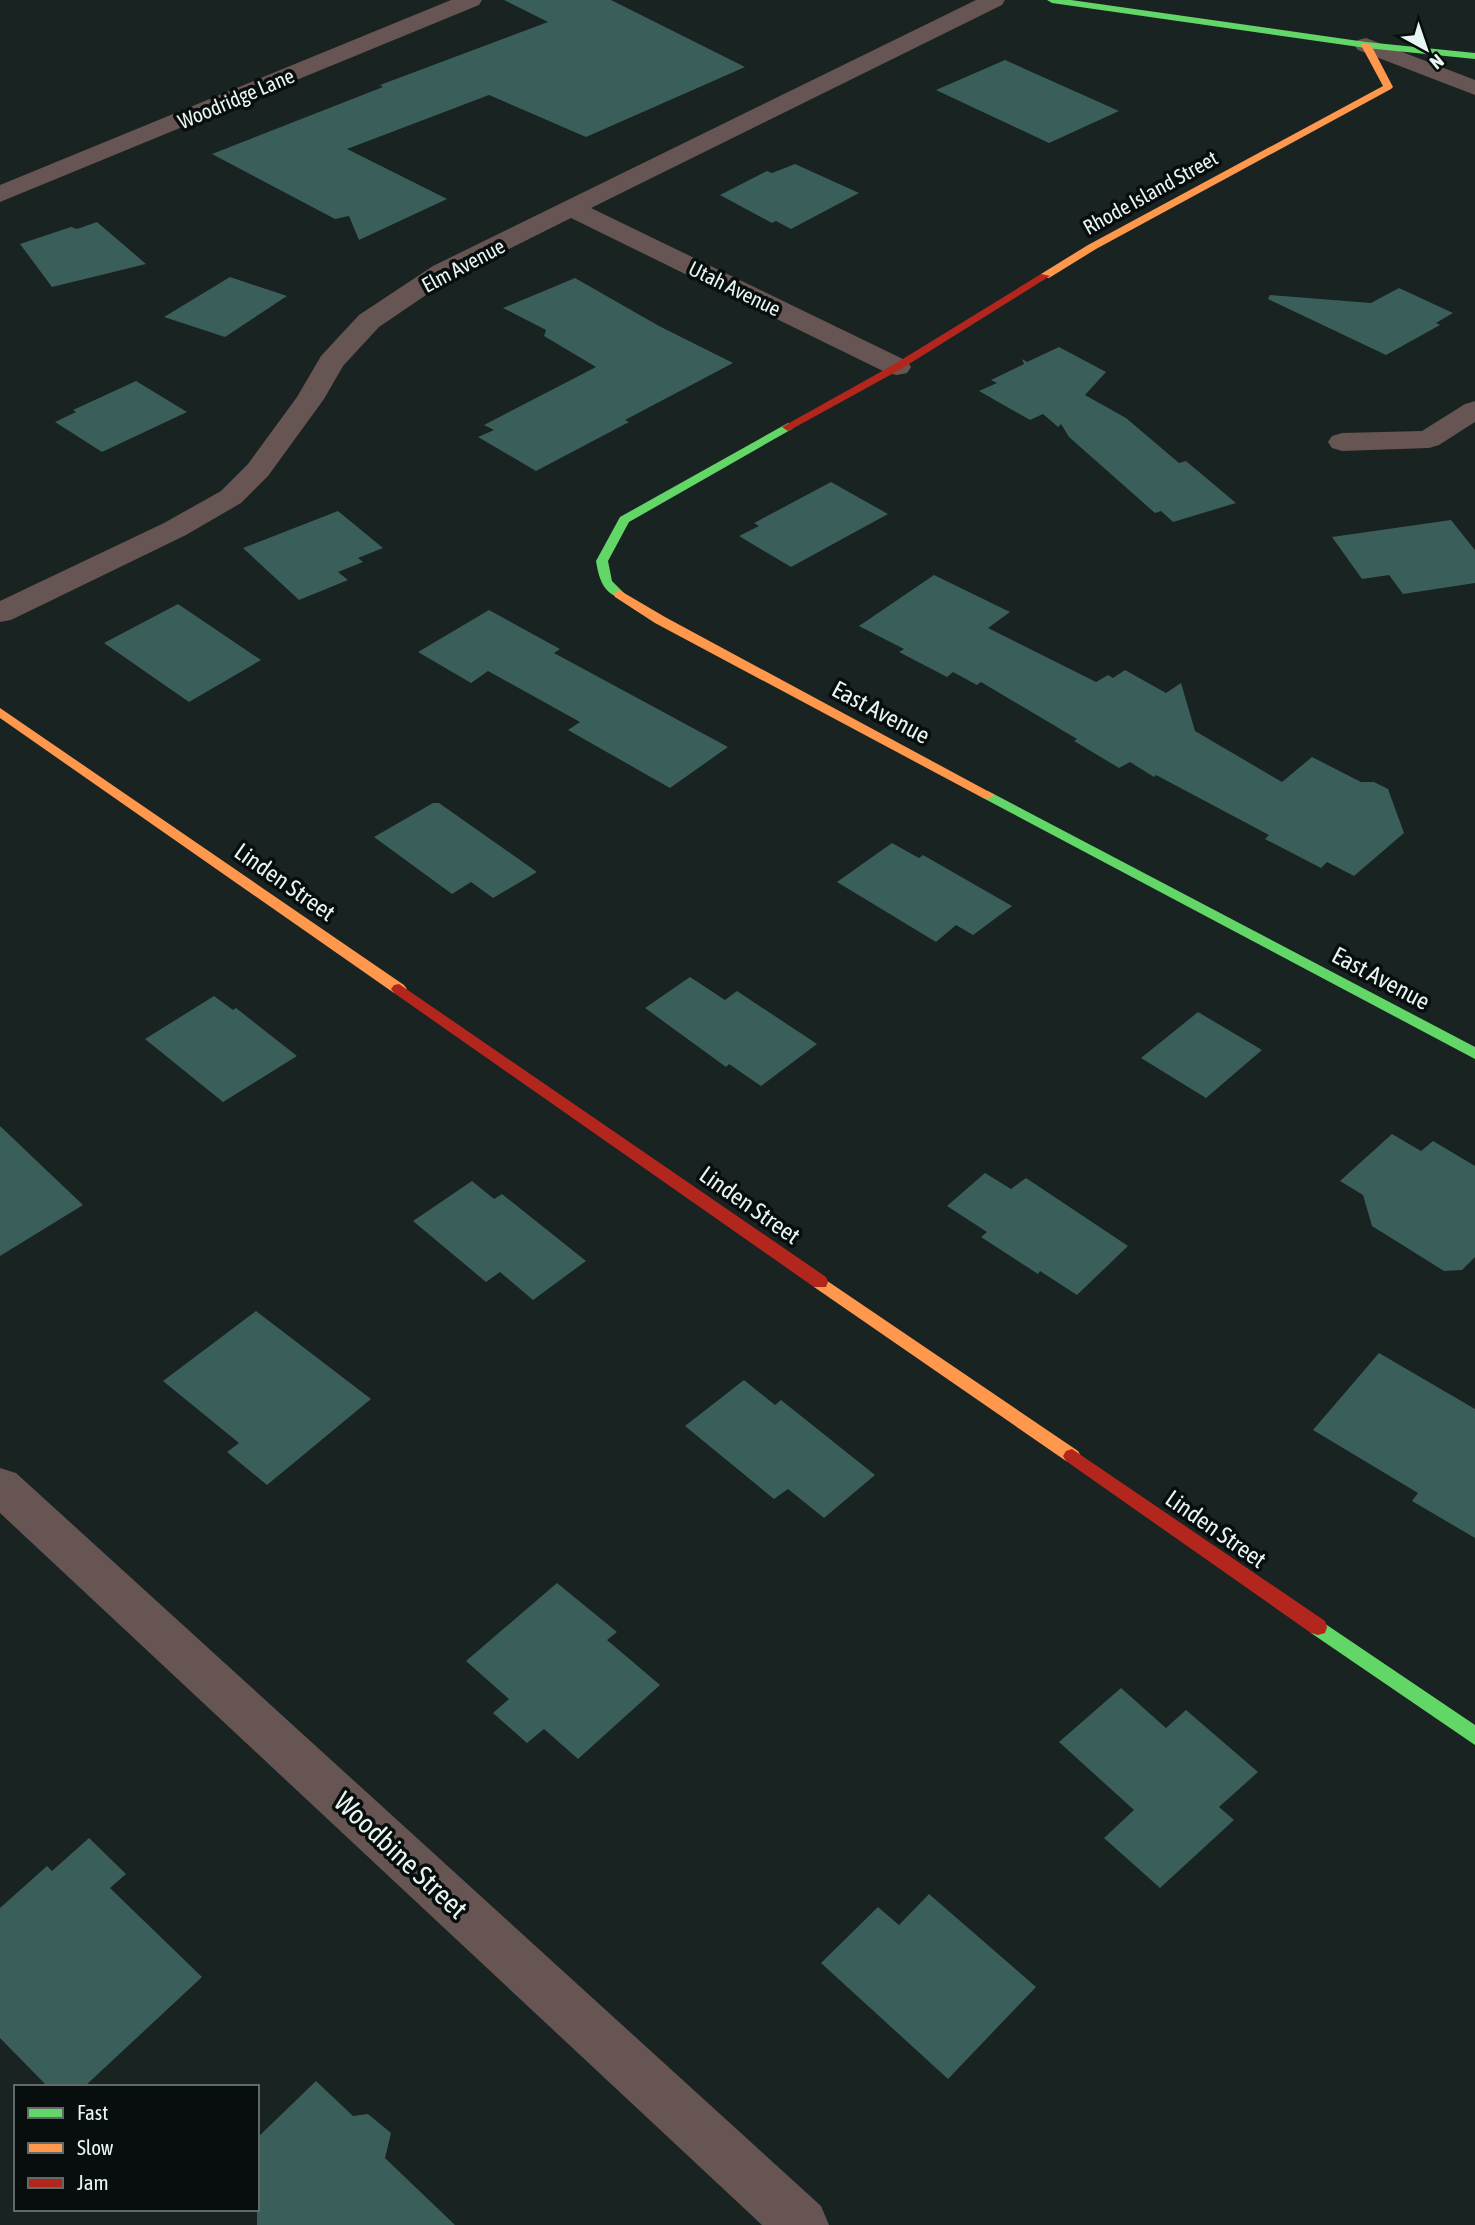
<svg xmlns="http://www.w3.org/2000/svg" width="1475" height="2225" viewBox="0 0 1475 2225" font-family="'Asap Condensed',sans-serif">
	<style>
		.building { fill: #3a5e5a }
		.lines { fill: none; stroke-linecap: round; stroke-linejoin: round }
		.street { fill: #665552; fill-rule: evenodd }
		.fast { fill: #63d668; fill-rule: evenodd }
		.slow { fill: #ff974d; fill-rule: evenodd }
		.jam { fill: #b3261e; fill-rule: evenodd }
		.labels { text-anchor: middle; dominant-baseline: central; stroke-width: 7; stroke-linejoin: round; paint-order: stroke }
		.far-street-label { font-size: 21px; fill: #e9f5f2; stroke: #070e0d }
		.street-label { font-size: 24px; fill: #e9f5f2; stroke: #070e0d }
		.near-street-label { font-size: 28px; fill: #e9f5f2; stroke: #070e0d }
	</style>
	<rect width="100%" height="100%" fill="#192321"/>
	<!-- building -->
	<path class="building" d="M 504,0 L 611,0 L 745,67 L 586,137 L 489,95 L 347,149 L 447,199 L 359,240 L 349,216 L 335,219 L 212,154 L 383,87 L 380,85 L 548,22 Z
		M 1005,60 L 1119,111 L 1049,143 L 936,90 Z
		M 795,164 L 859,193 L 791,229 L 776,221 L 772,223 L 720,195 L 767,171 L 772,173 Z
		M 97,222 L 146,264 L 52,287 L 20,244 L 71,227 L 77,229 Z
		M 230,277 L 287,296 L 225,337 L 164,317 Z
		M 575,278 L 659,326 L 733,363 L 625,420 L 629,422 L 536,471 L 478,437 L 494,430 L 484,425 L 596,367 L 544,336 L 546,330 L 503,308 Z
		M 1399,288 L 1453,313 L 1436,323 L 1440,325 L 1386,355 L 1268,299 L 1270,295 L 1371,303 Z
		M 1059,347 L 1106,372 L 1085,395 L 1126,418 L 1179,463 L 1186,461 L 1236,503 L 1173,522 L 1161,511 L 1155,513 L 1069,437 L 1061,424 L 1058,427 L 1043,414 L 1030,420 L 979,391 L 997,383 L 991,380 L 1024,364 L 1022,359 L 1027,362 Z
		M 136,381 L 187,412 L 102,452 L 55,422 L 76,412 L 73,410 Z
		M 831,482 L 888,514 L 791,567 L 739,536 L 759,526 L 754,523 Z
		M 338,511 L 383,548 L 358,558 L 363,562 L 338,572 L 348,580 L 299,600 L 243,548 Z
		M 1451,520 L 1475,550 L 1475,583 L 1403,594 L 1389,575 L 1362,579 L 1332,537 Z
		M 934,575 L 1010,612 L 988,628 L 1096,682 L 1108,675 L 1113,678 L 1125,670 L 1166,693 L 1181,683 L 1195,731 L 1282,782 L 1312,757 L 1361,782 L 1374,782 L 1388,789 L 1404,833 L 1354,876 L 1327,862 L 1321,868 L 1265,839 L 1269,835 L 1156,775 L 1154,777 L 1130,762 L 1119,768 L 1074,741 L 1077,739 L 981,682 L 977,685 L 953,672 L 947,677 L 899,652 L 904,649 L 859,626 Z
		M 178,604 L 261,660 L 189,702 L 104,643 Z
		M 489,610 L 560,649 L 554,653 L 728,747 L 670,788 L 568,730 L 580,722 L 488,671 L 471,683 L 418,652 Z
		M 433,803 L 439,803 L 537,872 L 493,898 L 471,882 L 452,894 L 374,837 Z
		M 892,843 L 919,858 L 923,855 L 1012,906 L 973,935 L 956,925 L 936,942 L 837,882 Z
		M 690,977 L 725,1000 L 737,991 L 817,1044 L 761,1086 L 729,1064 L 726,1067 L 645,1008 Z
		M 214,996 L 233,1010 L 236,1008 L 297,1056 L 223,1102 L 145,1039 Z
		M 1198,1012 L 1262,1050 L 1206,1098 L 1141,1058 Z
		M 0,1126 L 83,1205 L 0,1256 Z
		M 1392,1134 L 1421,1151 L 1433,1141 L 1475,1166 L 1475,1257 L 1462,1270 L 1444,1271 L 1372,1226 L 1363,1195 L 1340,1181 Z
		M 985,1173 L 1011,1189 L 1026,1178 L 1128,1246 L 1077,1295 L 1040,1271 L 1038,1274 L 981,1237 L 987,1232 L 947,1206 Z
		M 472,1181 L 494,1199 L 502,1194 L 586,1261 L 533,1300 L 500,1272 L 486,1282 L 413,1221 Z
		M 256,1311 L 371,1399 L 267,1485 L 227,1452 L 239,1443 L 163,1381 Z
		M 1379,1353 L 1475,1409 L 1475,1538 L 1412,1501 L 1418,1493 L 1313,1430 Z
		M 744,1380 L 775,1405 L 781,1400 L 875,1475 L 824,1518 L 788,1489 L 774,1499 L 685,1426 Z
		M 557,1583 L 617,1632 L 607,1640 L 660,1685 L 578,1759 L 544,1729 L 527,1743 L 493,1713 L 509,1699 L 466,1661 Z
		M 1121,1688 L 1166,1728 L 1186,1710 L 1258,1772 L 1219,1807 L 1234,1820 L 1160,1888 L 1104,1838 L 1134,1810 L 1059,1742 Z
		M 89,1838 L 126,1874 L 110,1888 L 202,1977 L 84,2087 L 48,2087 L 0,2038 L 0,1908 L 47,1866 L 52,1871 Z
		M 929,1894 L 1036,1987 L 948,2079 L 821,1963 L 878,1907 L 899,1925 Z
		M 316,2081 L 353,2116 L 368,2114 L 391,2133 L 385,2158 L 455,2225 L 257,2225 L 257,2138 Z"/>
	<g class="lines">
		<!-- street -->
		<path class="street" d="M 451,0 L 482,0 L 479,5 L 0,202 L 0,185 Z
			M 976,0 L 1005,0 L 1002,5 L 591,208 L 907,361 L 911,367 L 907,373 L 897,375 L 887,373 L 571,218 L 451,278 L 379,327 L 343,366 L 324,399 L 268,476 L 241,503 L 186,535 L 11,620 L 0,622 L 0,601 L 164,523 L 221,491 L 248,464 L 297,397 L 321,356 L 359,315 L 433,266 Z
			M 1366,38 L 1475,80 L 1475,95 L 1358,50 L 1354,45 L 1358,40 Z
			M 1475,401 L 1475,422 L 1439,445 L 1429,448 L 1342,451 L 1332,448 L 1328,442 L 1332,436 L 1342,433 L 1422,431 L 1465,404 Z
			M 0,1468 L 16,1473 L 821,2206 L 829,2225 L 762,2225 L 0,1513 Z"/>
		<!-- fast -->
		<path class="fast" d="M 1047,0 L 1071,0 L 1366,42 L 1475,53 L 1475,59 L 1366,48 L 1052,3 Z
			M 788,423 L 794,427 L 792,429 L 629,522 L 608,561 L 612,581 L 625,594 L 619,598 C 602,591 599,578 596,561 L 620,517 Z
			M 988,791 L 1475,1047 L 1475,1059 L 983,798 L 981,795 Z
			M 1318,1619 L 1475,1725 L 1475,1745 L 1311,1633 L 1309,1627 L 1311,1621 Z"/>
		<!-- slow -->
		<path class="slow" d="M 1363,43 L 1371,45 L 1393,87 L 1391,89 L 1096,249 L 1049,278 L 1041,278 L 1041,274 L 1088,245 L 1383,86 L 1361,45 Z
			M 619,590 L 665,617 L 995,795 L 988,799 L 983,798 L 655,623 L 615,597 L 613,594 Z
			M 0,708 L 404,985 L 407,989 L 404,993 L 394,993 L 0,718 Z
			M 820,1276 L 1078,1451 L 1081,1456 L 1078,1461 L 1072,1463 L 1066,1461 L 814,1287 L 812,1282 L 814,1277 Z"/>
		<!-- jam -->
		<path class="jam" d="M 1041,274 L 1050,276 L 901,369 L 792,429 L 788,431 L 782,427 L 893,365 Z
			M 399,984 L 826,1277 L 828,1282 L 826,1287 L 814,1287 L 394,993 L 391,989 L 394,985 Z
			M 1072,1449 L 1325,1621 L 1327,1627 L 1325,1633 L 1318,1635 L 1311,1633 L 1066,1461 L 1063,1456 L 1066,1451 Z"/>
	</g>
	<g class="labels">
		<!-- far-street labels -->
		<g class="far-street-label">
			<text transform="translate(236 98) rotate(-23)">Woodridge Lane</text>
			<text transform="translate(1150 192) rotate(-29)">Rhode Island Street</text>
			<text transform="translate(463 265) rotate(-28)">Elm Avenue</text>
			<text transform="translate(735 288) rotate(26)">Utah Avenue</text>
		</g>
		<!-- street labels -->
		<g class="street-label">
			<text transform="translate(881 712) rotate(28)">East Avenue</text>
			<text transform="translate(285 882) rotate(35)">Linden Street</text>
			<text transform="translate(1381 978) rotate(28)">East Avenue</text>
			<text transform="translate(750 1205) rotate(35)">Linden Street</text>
			<text transform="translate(1216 1529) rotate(35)">Linden Street</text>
		</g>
		<!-- near-street labels -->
		<g class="near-street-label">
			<text transform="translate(401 1855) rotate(43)">Woodbine Street</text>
		</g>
	</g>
	<!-- legend -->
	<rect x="14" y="2085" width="245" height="126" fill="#070e0d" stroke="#616a69" stroke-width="2"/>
	<rect x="28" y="2108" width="35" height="10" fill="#63d668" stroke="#616a69" stroke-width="2"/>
	<text x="77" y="2120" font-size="21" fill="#e9f5f2">Fast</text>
	<rect x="28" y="2143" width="35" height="10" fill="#ff974d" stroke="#616a69" stroke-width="2"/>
	<text x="77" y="2155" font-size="21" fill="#e9f5f2">Slow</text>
	<rect x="28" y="2178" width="35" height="10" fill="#b3261e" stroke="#616a69" stroke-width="2"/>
	<text x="77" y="2190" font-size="21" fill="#e9f5f2">Jam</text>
	<!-- north arrow -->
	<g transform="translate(1426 49) rotate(140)" stroke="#070e0d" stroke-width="5" paint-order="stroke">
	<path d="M0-5L12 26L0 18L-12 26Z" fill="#e9f5f2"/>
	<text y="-10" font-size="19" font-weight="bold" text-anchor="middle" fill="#e9f5f2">N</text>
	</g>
</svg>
